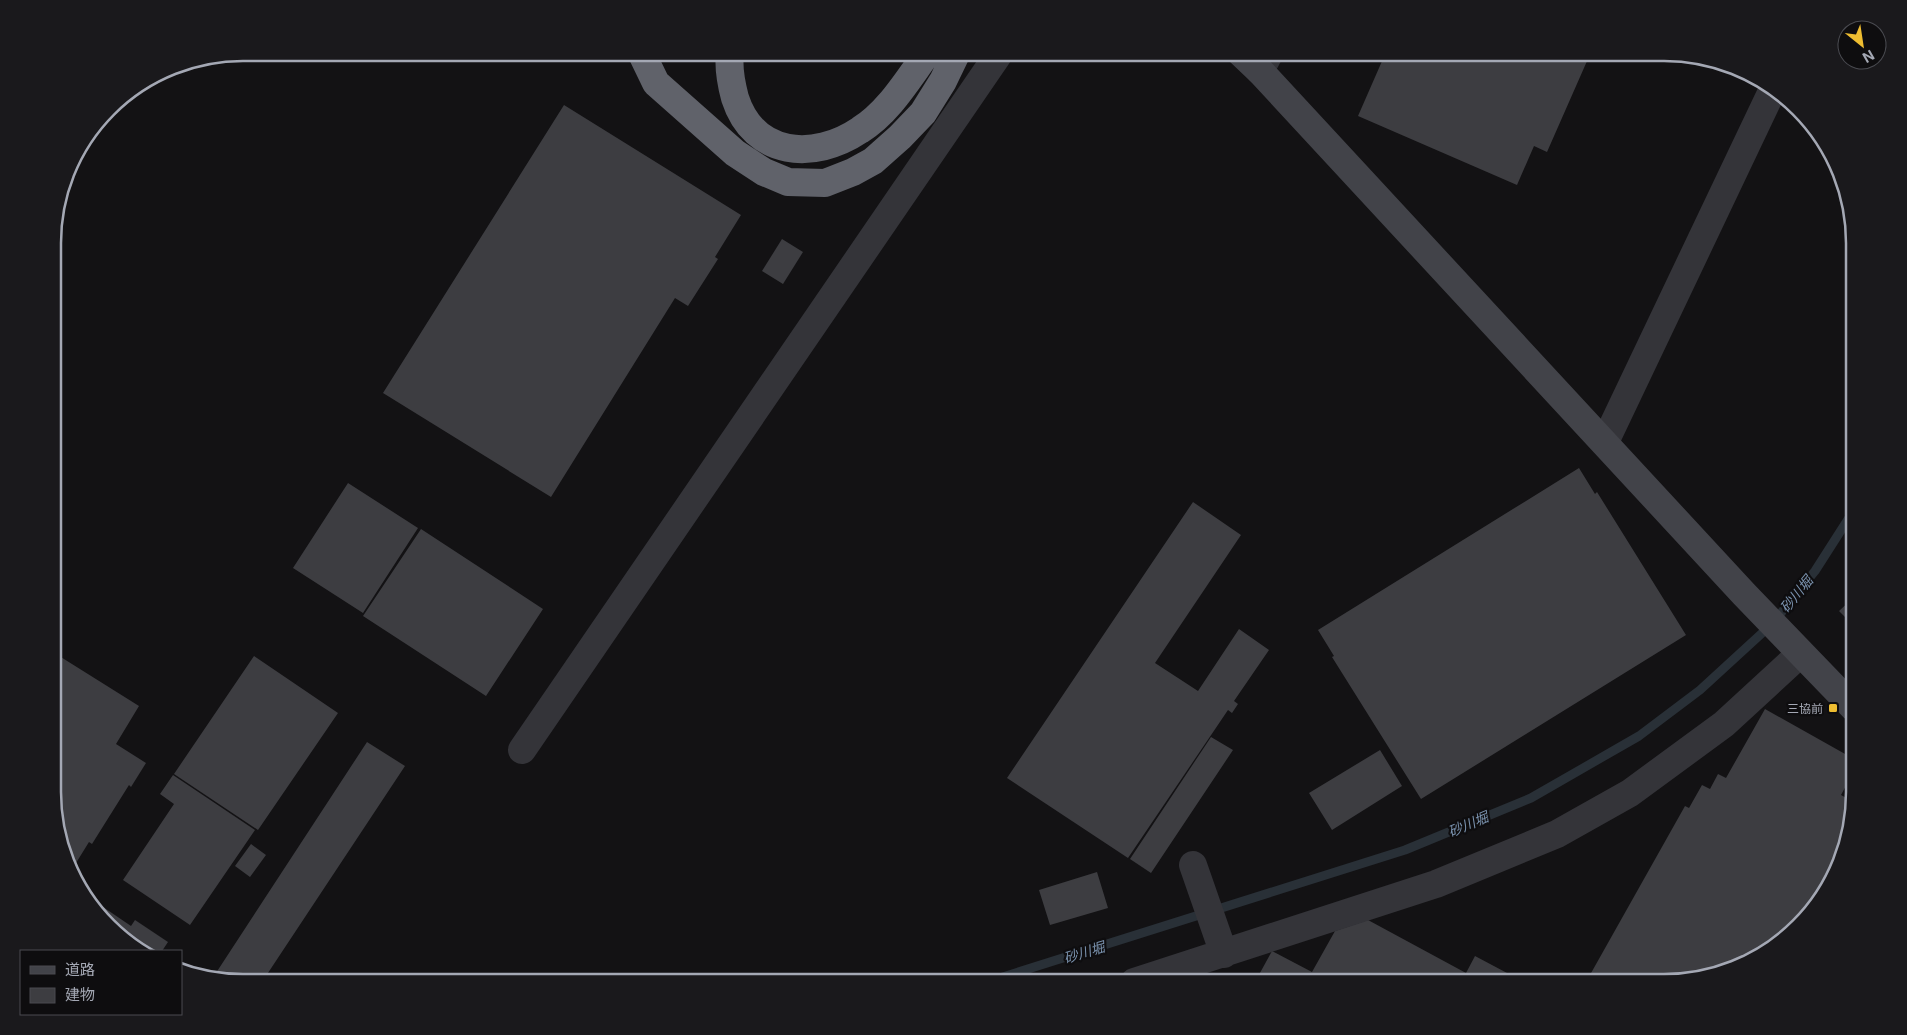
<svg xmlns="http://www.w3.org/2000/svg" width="1907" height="1035" viewBox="0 0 1907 1035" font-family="Inter,'Noto Sans JP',sans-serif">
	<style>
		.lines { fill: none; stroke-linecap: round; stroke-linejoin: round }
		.stream { stroke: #293037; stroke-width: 9 }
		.building { fill: #3d3d41 }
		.street { stroke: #343439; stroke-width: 28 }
		.secondary { stroke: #424349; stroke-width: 28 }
		.highway { stroke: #60626a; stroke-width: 28 }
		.poi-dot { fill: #eebd31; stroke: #0e0d0f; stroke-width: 2 }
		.labels { text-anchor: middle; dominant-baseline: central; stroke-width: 4.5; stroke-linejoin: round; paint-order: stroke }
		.poi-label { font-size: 12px; fill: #a4a8b4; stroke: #0e0d0f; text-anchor: end }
		.water-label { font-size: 14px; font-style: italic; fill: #7b93af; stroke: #0e0d0f }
		.rim { fill: none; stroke: #a4a8b4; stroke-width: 2.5 }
	</style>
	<rect width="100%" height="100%" fill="#131214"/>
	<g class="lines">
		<!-- stream -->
		<path class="stream" d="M 987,982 L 1405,850 L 1531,798 L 1639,736 L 1700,690 L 1772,624 L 1815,571 L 1854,510"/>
	</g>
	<!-- building -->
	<path class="building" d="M 1386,52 L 1591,52 L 1547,152 L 1534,146 L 1517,185 L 1358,116 Z
		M 564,105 L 741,215 L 715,257 L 718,259 L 688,306 L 675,298 L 551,497 L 383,393 Z
		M 782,239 L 803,252 L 783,284 L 762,271 Z
		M 1579,468 L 1595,494 L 1597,492 L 1686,635 L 1421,799 L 1332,657 L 1334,656 L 1318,630 Z
		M 348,483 L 418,528 L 363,613 L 293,568 Z
		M 1193,502 L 1241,535 L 1155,663 L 1198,691 L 1239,629 L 1269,650 L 1234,701 L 1238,704 L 1232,713 L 1228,710 L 1128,858 L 1007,778 Z
		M 421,529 L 543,609 L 486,696 L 363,616 Z
		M 1854,597 L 1854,626 L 1839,611 Z
		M 56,654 L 139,706 L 116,744 L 146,763 L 131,787 L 129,785 L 92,844 L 89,842 L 76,863 L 65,856 L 54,816 L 54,657 Z
		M 254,656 L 338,713 L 258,830 L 174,774 Z
		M 1765,709 L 1854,759 L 1854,771 L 1841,795 L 1852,801 L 1835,876 L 1807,918 L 1769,950 L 1752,959 L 1743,954 L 1736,967 L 1724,972 L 1675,982 L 1586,982 L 1685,806 L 1689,808 L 1702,785 L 1710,789 L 1718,774 L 1726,778 Z
		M 1211,737 L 1233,750 L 1151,873 L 1130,859 Z
		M 367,742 L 405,766 L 262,982 L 244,982 L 214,976 Z
		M 1380,750 L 1402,786 L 1332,830 L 1309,793 Z
		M 173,775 L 255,830 L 190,925 L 123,880 L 174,804 L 160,794 Z
		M 251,844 L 266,855 L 250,877 L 235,866 Z
		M 1097,872 L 1108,908 L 1050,925 L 1039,890 Z
		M 84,894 L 131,926 L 135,920 L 168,942 L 162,951 L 145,951 L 92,907 Z
		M 1368,920 L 1466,973 L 1475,956 L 1524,982 L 1255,982 L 1272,951 L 1312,972 L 1335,931 Z"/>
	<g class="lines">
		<!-- street -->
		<path class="street" d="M 1260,71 L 1270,52
			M 1605,442 L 1773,89
			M 522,750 L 1000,52
			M 1193,865 L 1224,954
			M 1134,982 L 1436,884 L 1557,834 L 1630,793 L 1724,724 L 1800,654"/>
		<!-- secondary -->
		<path class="secondary" d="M 1240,52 L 1260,71 L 1744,594 L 1854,708"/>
		<!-- highway -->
		<path class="highway" d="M 641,52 L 656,83 L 735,153 L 764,172 L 788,182 L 825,183 L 853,172 L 873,161 L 900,137 L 923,113 L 943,81 L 957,52
			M 730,52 C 728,68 731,83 735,98 C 754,157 814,161 860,130 C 889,112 908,79 928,52"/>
	</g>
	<!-- markers -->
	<rect class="poi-dot" x="1828" y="703" width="10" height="10" rx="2.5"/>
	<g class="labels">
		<!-- poi labels -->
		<g class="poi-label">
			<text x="1823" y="708">三協前</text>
		</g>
		<!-- water labels -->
		<g class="water-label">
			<text transform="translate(1796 594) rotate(-51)">砂川堀</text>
			<text transform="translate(1468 824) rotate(-23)">砂川堀</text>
			<text transform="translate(1084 952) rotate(-17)">砂川堀</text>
		</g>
	</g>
	<!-- crop -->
	<path d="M0 0H1907V1035H0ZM243 61H1664A182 182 0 0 1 1846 243V792A182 182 0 0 1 1664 974H243A182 182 0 0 1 61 792V243A182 182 0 0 1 243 61Z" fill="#1a191c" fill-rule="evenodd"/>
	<path class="rim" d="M243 61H1664A182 182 0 0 1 1846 243V792A182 182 0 0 1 1664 974H243A182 182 0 0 1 61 792V243A182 182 0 0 1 243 61Z"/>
	<!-- legend -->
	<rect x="20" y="950" width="162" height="65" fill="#0e0d0f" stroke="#4a4b51"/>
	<rect x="30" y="966" width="25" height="8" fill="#424349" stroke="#4a4b51"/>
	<text x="65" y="975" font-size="15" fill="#a4a8b4">道路</text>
	<rect x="30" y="988" width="25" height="15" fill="#3d3d41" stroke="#4a4b51"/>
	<text x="65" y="1000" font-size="15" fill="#a4a8b4">建物</text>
	<!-- north arrow -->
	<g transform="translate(1862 45) rotate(150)"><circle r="24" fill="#0e0d0f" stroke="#4a4b51"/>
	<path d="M0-4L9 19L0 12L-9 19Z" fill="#eebd31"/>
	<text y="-8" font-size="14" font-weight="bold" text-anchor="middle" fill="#a4a8b4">N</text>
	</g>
</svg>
